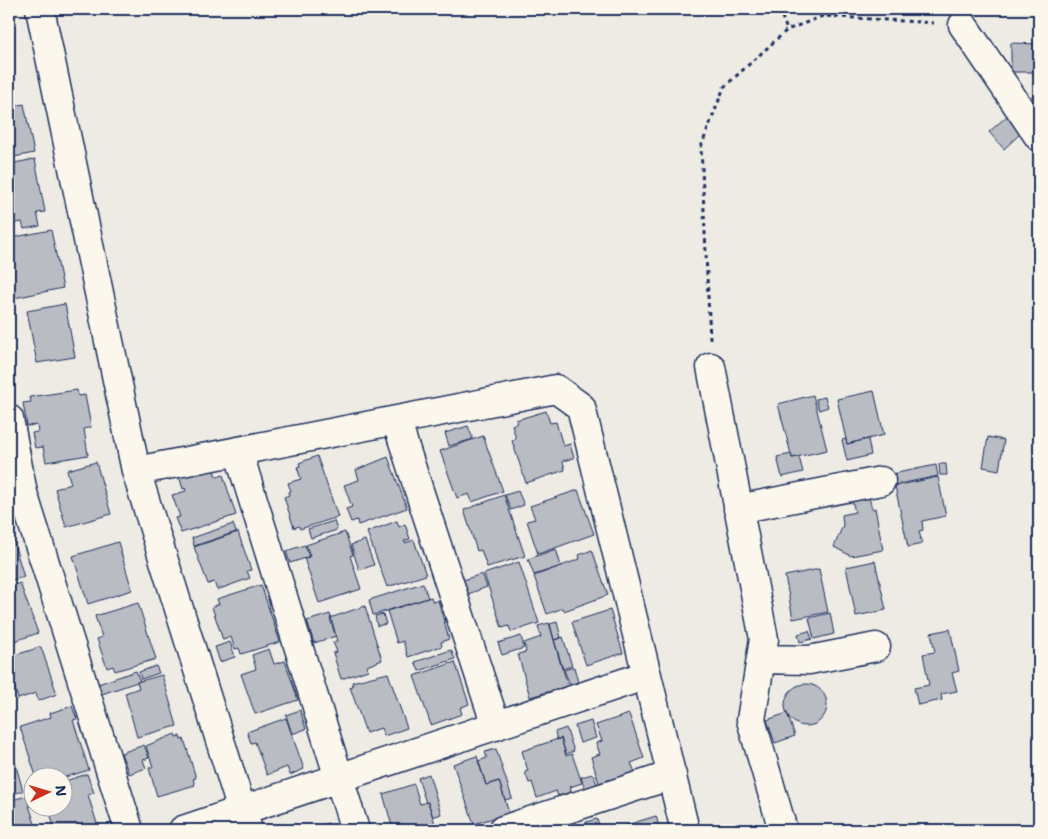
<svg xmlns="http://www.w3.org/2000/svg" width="1048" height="839" viewBox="0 0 1048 839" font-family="'Shantell Sans',sans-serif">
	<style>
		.building { fill: #b9bcc3; stroke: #1b2f5e }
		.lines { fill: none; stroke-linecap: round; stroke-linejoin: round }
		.minor-casing { stroke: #1b2f5e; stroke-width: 31 }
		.path { stroke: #1b2f5e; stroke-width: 3; stroke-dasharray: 4 4; stroke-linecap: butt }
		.minor { stroke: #fbf7ec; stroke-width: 28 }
	</style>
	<rect width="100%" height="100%" fill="#eeebe4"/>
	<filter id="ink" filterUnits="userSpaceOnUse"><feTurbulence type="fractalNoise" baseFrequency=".02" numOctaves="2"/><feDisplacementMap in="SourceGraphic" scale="10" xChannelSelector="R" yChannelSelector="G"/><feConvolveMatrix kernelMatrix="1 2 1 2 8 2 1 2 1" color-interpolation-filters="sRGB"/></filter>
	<g filter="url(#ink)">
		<!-- building -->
		<path class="building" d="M 9,21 L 15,48 L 10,49 L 14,66 L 9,67 Z
			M 1011,43 L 1039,44 L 1039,72 L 1011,72 Z
			M 1039,90 L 1039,118 L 1025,102 Z
			M 24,104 L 34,153 L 9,158 L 9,107 Z
			M 1007,116 L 1022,132 L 1004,149 L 989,132 Z
			M 35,159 L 45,212 L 37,213 L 40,226 L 24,229 L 22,222 L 9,224 L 9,164 Z
			M 51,230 L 63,288 L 14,298 L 9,274 L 9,252 L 13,251 L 10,238 Z
			M 65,304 L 75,357 L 37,363 L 27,311 Z
			M 77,390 L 78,396 L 85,395 L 91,427 L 84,429 L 88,455 L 46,462 L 43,447 L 35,448 L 32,433 L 38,432 L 37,425 L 27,426 L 23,403 L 31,402 L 30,397 Z
			M 874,391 L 884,435 L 847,444 L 837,399 Z
			M 813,395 L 827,450 L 792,458 L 778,404 Z
			M 825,397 L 828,407 L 819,410 L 816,399 Z
			M 546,411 L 550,423 L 556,422 L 563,446 L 570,444 L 574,458 L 563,461 L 565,470 L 526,483 L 512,441 L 516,439 L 512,425 L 517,423 L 516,420 Z
			M 468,426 L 473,439 L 449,446 L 445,433 Z
			M 483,436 L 503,491 L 472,502 L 469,494 L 457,498 L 440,451 Z
			M 988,437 L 1004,440 L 999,470 L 983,467 Z
			M 846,439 L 847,444 L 868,439 L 871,455 L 847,461 L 842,440 Z
			M 791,454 L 792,458 L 799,457 L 803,472 L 782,477 L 777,457 Z
			M 317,456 L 338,517 L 300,529 L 299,526 L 294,528 L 284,497 L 289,495 L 288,492 L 291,491 L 288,483 L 301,479 L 297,467 L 300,466 L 299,463 Z
			M 388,457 L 407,508 L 358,525 L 357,520 L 351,522 L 346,509 L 352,507 L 344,485 L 359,480 L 356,470 Z
			M 96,462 L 111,514 L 66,527 L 55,489 L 71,484 L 67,470 Z
			M 939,464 L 946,464 L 947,475 L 940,475 Z
			M 936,465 L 938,476 L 894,485 L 892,474 Z
			M 214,470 L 216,477 L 223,475 L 236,515 L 181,533 L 175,518 L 180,517 L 172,495 L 186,491 L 185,488 L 183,489 L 179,476 Z
			M 938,477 L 946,516 L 922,521 L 923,530 L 919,531 L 922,544 L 908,547 L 895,486 Z
			M 578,490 L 594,534 L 538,554 L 527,521 L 535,519 L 530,506 Z
			M 518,491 L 524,505 L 511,510 L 505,495 Z
			M 504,495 L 525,556 L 487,567 L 481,550 L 477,551 L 464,510 Z
			M 869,497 L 872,509 L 875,508 L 883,550 L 851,556 L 834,547 L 843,525 L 842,515 L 855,512 L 852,500 Z
			M 334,521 L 337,530 L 311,538 L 308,529 Z
			M 397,521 L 399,527 L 405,524 L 410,539 L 404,541 L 405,543 L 414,540 L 426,575 L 387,587 L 367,532 Z
			M 233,524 L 236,532 L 194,546 L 192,538 Z
			M 9,526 L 24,577 L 9,581 Z
			M 238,532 L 251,570 L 247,571 L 250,578 L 217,590 L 214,582 L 208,584 L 194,547 Z
			M 345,532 L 353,555 L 350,556 L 361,589 L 319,603 L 304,558 L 310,556 L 306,545 Z
			M 365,540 L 374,565 L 359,570 L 351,545 Z
			M 118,542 L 132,590 L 88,604 L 73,556 Z
			M 305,545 L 309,557 L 290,563 L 286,551 Z
			M 556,549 L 561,566 L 534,575 L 528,559 Z
			M 592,550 L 608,595 L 564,611 L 563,608 L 547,614 L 534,576 L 580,559 L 579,555 Z
			M 875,561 L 886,610 L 856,616 L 846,567 Z
			M 519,562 L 539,623 L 511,632 L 509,626 L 502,628 L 484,574 Z
			M 819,569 L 828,612 L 793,619 L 785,576 Z
			M 482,574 L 487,587 L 468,594 L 463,580 Z
			M 20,583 L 38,633 L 9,643 L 9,587 Z
			M 423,583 L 428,598 L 373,615 L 369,600 Z
			M 261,585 L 280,642 L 241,654 L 239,648 L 235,649 L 231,637 L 223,640 L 212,607 L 219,604 L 217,599 Z
			M 431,597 L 433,602 L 438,600 L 449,639 L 441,642 L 442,646 L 408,657 L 403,641 L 397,643 L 387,611 Z
			M 138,603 L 156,659 L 115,671 L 113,666 L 107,668 L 97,639 L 102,637 L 95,616 Z
			M 365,606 L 382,660 L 367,666 L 368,670 L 341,679 L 333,653 L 337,652 L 333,642 L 337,641 L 330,618 Z
			M 610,610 L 623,653 L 586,665 L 572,622 Z
			M 830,613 L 834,634 L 814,639 L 809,618 Z
			M 330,614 L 336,636 L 314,643 L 307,621 Z
			M 383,614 L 386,624 L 377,626 L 375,616 Z
			M 557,622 L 561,638 L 554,640 L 550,624 Z
			M 549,623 L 568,686 L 530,697 L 518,654 L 526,652 L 524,643 L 541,637 L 538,626 Z
			M 950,629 L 959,671 L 952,673 L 957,691 L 941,694 L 942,700 L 918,705 L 914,688 L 929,685 L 923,654 L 935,652 L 931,633 Z
			M 809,631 L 812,639 L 800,642 L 798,634 Z
			M 521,636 L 524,648 L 502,655 L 498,643 Z
			M 563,637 L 572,666 L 562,669 L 554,640 Z
			M 230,642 L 235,657 L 220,662 L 215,647 Z
			M 41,647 L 57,694 L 38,701 L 36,693 L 18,699 L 9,669 L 9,657 Z
			M 269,649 L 274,664 L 285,661 L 298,700 L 255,714 L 241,674 L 256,669 L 252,655 Z
			M 451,650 L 455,659 L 419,671 L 415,662 Z
			M 455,662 L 469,704 L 460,708 L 462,714 L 431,725 L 414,676 Z
			M 156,666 L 159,673 L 141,679 L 139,672 Z
			M 574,667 L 578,682 L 570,685 L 564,670 Z
			M 136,671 L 140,681 L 102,694 L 98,684 Z
			M 388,673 L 407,728 L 384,736 L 381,728 L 366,733 L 350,687 L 353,686 L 352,682 Z
			M 162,675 L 177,726 L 137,737 L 125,693 L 139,688 L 137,682 Z
			M785 705a21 21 0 1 1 42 0a21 21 0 1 1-42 0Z
			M 72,706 L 77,719 L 73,720 L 89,770 L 62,778 L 36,776 L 20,727 L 51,717 L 50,713 Z
			M 300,710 L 306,729 L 292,734 L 286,715 Z
			M 787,713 L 795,736 L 775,743 L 767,720 Z
			M 629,714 L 644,758 L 631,763 L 635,772 L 599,783 L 591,757 L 600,754 L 596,743 L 602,741 L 596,725 Z
			M 286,718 L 304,769 L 290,775 L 287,767 L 267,775 L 255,742 L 251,743 L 247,732 Z
			M 591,721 L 596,738 L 580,743 L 575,726 Z
			M 566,728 L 574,751 L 566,754 L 561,738 L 557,740 L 555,732 Z
			M 175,734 L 176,737 L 180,736 L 181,740 L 184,739 L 196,778 L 193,779 L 195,785 L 157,796 L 149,768 L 153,767 L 146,746 Z
			M 561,738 L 566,756 L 572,754 L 582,783 L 570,787 L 571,792 L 558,796 L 556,791 L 537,798 L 532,782 L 529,783 L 525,772 L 528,771 L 522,751 Z
			M 9,741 L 23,791 L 9,795 Z
			M 144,745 L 149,758 L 143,760 L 146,768 L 129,774 L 121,753 Z
			M 496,749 L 512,798 L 505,800 L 499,781 L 486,785 L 478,761 L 487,758 L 485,752 Z
			M 477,756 L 486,785 L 499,781 L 509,813 L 474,824 L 453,764 Z
			M 87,774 L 94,793 L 88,795 L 99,830 L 55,830 L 48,806 L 62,806 L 62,782 Z
			M 429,774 L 441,814 L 433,817 L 428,802 L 426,803 L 418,778 Z
			M 593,774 L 597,784 L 585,789 L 581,777 Z
			M 414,784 L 420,804 L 428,802 L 437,830 L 382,830 L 392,826 L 383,794 Z
			M 26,796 L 37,830 L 9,830 L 9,801 Z
			M 656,816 L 660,830 L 610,830 L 630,824 Z
			M 597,819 L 601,830 L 588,830 L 586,822 Z
			M 1039,822 L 1039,830 L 1024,830 L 1023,828 Z
			M 328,823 L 331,830 L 307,830 Z"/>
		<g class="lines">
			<defs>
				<path id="minor" d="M 40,9 L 136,471 L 248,830
					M 963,25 L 1039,137
					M 711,367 L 764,639 L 751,720 L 783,830
					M 9,419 L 23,493 L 129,830
					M 396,420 L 496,726
					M 238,451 L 355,830
					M 136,471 L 556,389 L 581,407 L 685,830
					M 738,509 L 881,481
					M 761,659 L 809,660 L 876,647
					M 183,830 L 647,675
					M 503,830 L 672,775"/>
			</defs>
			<!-- minor casing -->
			<use href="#minor" class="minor-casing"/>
			<!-- path -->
			<path class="path" d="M 779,9 L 787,30
				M 710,339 L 701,147 L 724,87 L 787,30 L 823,16 L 934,23"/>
			<!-- minor -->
			<use href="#minor" class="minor"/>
		</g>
	</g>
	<!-- margin -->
	<rect width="1048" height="839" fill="none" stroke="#fbf7ec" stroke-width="30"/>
	<rect x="15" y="15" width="1018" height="809" fill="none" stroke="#1b2f5e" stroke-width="2" filter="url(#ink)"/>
	<!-- north arrow -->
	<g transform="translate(48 792) rotate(85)"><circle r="24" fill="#fbf7ec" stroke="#a1a7b3"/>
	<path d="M0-4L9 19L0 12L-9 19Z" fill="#c8321e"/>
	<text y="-8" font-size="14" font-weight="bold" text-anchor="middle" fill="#1b2f5e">N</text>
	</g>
</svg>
